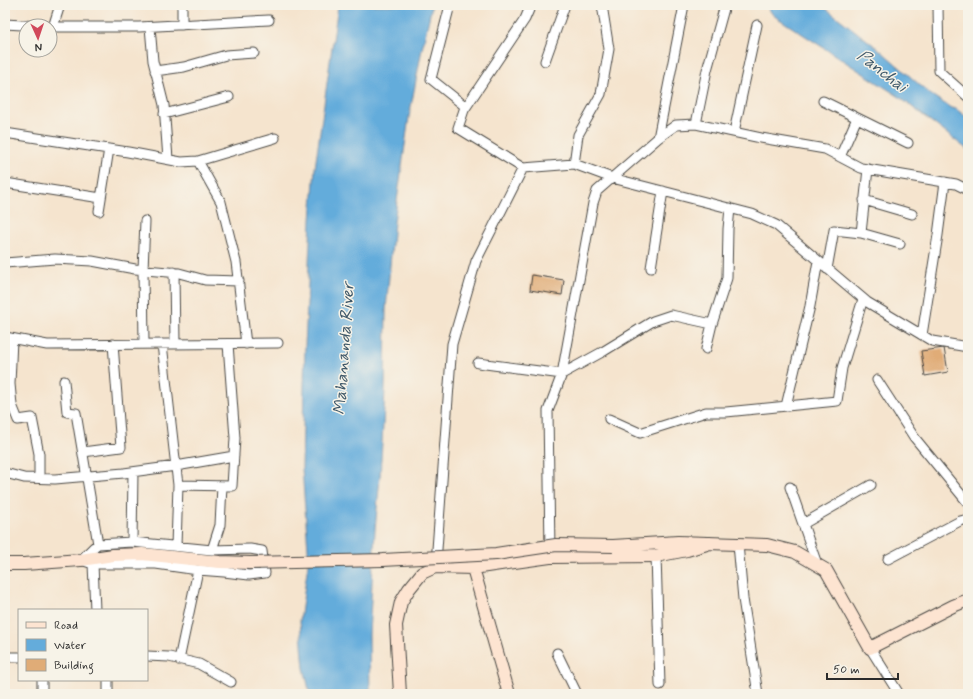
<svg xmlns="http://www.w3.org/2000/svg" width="973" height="699" viewBox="0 0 973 699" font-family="Mynerve,sans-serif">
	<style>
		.water { fill: #64acdb; stroke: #486c83 }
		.building { fill: #e0ac77 }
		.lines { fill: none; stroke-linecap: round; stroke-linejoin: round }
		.street-casing { stroke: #494743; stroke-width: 11 }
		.secondary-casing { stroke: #494743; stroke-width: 14 }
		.street { stroke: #fff; stroke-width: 9 }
		.secondary { stroke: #fde4d1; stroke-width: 12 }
		.secondary-bridge-casing { stroke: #494743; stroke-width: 14; stroke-linecap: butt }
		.secondary-bridge { stroke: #fde4d1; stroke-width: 12 }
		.labels { text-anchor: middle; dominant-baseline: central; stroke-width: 3; stroke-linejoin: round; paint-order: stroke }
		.water-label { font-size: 17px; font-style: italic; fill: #3f5869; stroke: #f7f3e8 }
	</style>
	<rect width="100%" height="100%" fill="#f7f3e8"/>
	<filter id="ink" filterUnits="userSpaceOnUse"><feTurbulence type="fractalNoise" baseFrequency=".025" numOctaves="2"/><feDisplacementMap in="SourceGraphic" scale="8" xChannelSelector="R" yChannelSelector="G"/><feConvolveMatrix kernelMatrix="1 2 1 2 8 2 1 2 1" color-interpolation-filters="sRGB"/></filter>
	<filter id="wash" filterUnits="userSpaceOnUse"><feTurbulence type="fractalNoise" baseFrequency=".012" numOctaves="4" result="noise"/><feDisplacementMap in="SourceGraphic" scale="16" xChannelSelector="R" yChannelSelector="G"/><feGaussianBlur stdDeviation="0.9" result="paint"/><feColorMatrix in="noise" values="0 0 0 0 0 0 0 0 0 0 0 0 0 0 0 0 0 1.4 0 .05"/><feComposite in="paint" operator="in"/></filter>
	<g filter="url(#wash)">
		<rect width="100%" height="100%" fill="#f5e4ce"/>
		<!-- water -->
		<path class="water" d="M 338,5 L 432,5 L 421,54 L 409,117 L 394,222 L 386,309 L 385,390 L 380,477 L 375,530 L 369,635 L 370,694 L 310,694 L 304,668 L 300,621 L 308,564 L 308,549 L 302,468 L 305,346 L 311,220 L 315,168 Z
			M 766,5 L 821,5 L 824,7 L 880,50 L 930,94 L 951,108 L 956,109 L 968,118 L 968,150 L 898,96 L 773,15 Z"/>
		<g id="blocks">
			<!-- building -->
			<path class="building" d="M 532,275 L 564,280 L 562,295 L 530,290 Z
				M 944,348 L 948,372 L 925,376 L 921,351 Z"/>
		</g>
	</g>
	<g filter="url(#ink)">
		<use href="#blocks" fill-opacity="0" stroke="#494743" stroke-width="1"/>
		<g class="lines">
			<defs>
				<path id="street" d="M 450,5 L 431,79 L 466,107
					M 531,5 L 525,19 L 464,110 L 458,128 L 523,168 L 574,164 L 612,178 L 752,214 L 776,225 L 867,302 L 932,341 L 968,347
					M 938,5 L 939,71 L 968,97
					M 5,24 L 39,26
					M 182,25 L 182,5
					M 50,27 L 139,27 L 269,20
					M 53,27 L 60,5
					M 150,27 L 153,61 L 164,105 L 168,159
					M 545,61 L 565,5
					M 155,71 L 184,67 L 226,55 L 254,53
					M 823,101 L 908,143
					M 164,114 L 229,97
					M 696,124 L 707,70 L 725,5
					M 734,132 L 757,25
					M 5,133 L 128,152 L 181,162 L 198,161 L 275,138
					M 658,138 L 684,5
					M 840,157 L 857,118
					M 198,161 L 221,202 L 236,262 L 246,344
					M 574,164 L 578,135 L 601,94 L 609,49 L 602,5
					M 5,183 L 101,198
					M 864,200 L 912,214
					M 99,211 L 109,149
					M 861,233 L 868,169
					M 5,263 L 55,259 L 92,261 L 135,269 L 179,273 L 205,280 L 239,281
					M 651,268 L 663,191
					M 827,269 L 834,230 L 861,233 L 900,244
					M 174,272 L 175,344
					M 922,335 L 938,235 L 945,182
					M 5,337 L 47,345 L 278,343
					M 12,339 L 10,384 L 12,405 L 18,420 L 32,418 L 39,454 L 39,478
					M 144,344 L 143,270 L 145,221
					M 162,344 L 178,485 L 176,546
					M 706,349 L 712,324 L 727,278 L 728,229 L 730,208
					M 478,363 L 562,374 L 604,351 L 653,321 L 671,315 L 712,324
					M 877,380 L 914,437 L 968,503
					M 64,381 L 67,412 L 76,413 L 98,544
					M 786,406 L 810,306 L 818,261
					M 609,419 L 640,433 L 706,412 L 726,412 L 837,401 L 842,368 L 863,299
					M 83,452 L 121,447 L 113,344
					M 5,473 L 24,478 L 55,479 L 124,473 L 176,466 L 234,456
					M 178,485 L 232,486 L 235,438 L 228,344
					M 790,487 L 817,564
					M 803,524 L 871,485
					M 132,542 L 212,550 L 250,549 L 262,551 L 265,573 L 249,575 L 224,572 L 198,570 L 156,564 L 93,564 L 81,560 L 94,547 L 98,544 Z
					M 132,542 L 133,472
					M 738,544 L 743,599 L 758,694
					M 212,550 L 220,525 L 222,486
					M 550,551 L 548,411 L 562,374 L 593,203 L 597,191 L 658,138 L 676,125 L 696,124 L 761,138 L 825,149 L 861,168 L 956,184 L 968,190
					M 656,556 L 660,685
					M 888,559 L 960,521 L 968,519
					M 436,563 L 452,344 L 476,261 L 523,168
					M 93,564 L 95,610
					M 870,648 L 899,694
					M 557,653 L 577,694
					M 147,656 L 169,657 L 199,664 L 231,682
					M 5,657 L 19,657
					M 179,660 L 198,570
					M 42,694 L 42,680
					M 108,694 L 108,680"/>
				<path id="secondary" d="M 613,546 L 678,542 L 767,545 L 795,552 L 826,570 L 870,648 L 953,606 L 968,600
					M 5,564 L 24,564 L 81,560 L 113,555 L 142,554 L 220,562 L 250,563
					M 473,568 L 509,694
					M 400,694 L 396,625 L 401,602 L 409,589 L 422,573 L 435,567 L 473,568 L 550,557 L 656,556 L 687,550 L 710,543"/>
			</defs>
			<!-- street casing -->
			<use href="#street" class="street-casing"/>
			<!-- secondary casing -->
			<use href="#secondary" class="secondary-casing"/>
			<!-- street -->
			<use href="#street" class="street"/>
			<!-- secondary -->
			<use href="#secondary" class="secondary"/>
			<defs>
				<path id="secondary-bridge" d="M 250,563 L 383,560 L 496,554 L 556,545 L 613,546"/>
			</defs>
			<!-- secondary-bridge casing -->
			<use href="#secondary-bridge" class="secondary-bridge-casing"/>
			<!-- secondary-bridge -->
			<use href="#secondary-bridge" class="secondary-bridge"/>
		</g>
	</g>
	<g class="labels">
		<!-- water labels -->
		<g class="water-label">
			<text transform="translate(882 71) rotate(38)">Panchai</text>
			<text transform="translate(344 349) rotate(-86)">Mahananda River</text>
		</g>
	</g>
	<!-- margin -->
	<rect width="973" height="699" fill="none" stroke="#f7f3e8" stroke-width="20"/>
	<!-- legend -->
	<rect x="18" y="609" width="130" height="72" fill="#f7f3e8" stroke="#a5a39c"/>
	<rect x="26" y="622" width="20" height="6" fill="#fde4d1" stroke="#a5a39c"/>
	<text x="54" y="629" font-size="12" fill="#2b2b2b">Road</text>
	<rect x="26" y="639" width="20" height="12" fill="#64acdb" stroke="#a5a39c"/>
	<text x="54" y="649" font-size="12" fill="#2b2b2b">Water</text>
	<rect x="26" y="659" width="20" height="12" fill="#e0ac77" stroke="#a5a39c"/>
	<text x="54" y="669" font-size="12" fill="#2b2b2b">Building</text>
	<!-- north arrow -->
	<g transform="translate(38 38) rotate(177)"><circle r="19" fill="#f7f3e8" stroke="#a5a39c"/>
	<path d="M0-3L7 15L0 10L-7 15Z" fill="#d1495b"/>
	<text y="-6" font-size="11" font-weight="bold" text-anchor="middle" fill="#2b2b2b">N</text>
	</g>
	<!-- scale -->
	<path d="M827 673v6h71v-6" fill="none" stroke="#2b2b2b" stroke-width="2"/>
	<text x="833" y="673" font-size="12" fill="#2b2b2b" stroke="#f7f3e8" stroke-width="3" paint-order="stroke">50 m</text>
</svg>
